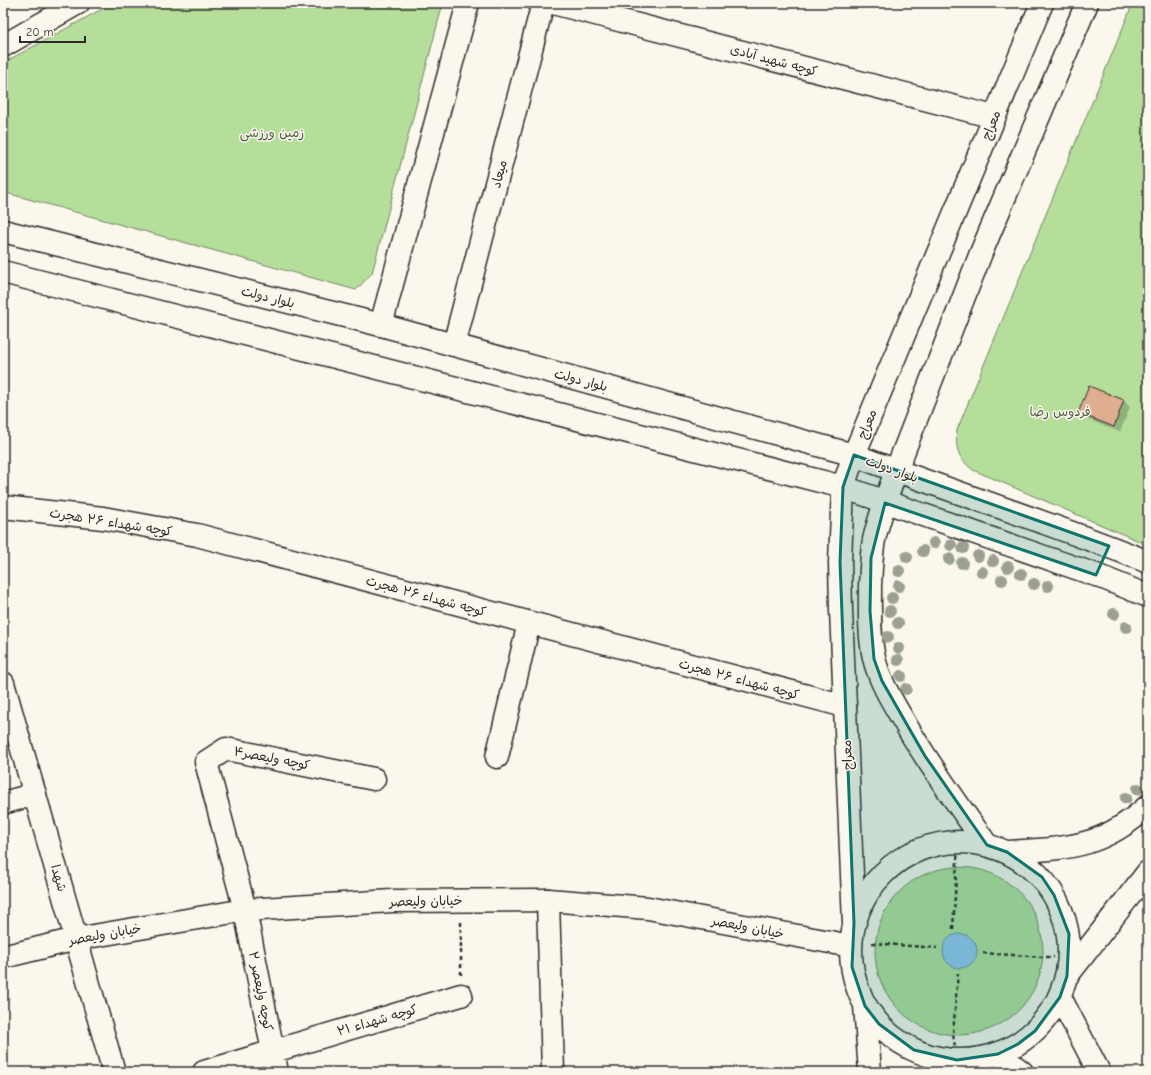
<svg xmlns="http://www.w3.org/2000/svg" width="1151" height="1075" viewBox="0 0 1151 1075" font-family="'Comic Neue','Playpen Sans Arabic',sans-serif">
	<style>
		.green { fill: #b5de9b; stroke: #708463 }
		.water { fill: #95c7f1; stroke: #6b89a2 }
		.shadow { fill: #0003 }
		.building { fill: #dfae91; stroke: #2b2b2b }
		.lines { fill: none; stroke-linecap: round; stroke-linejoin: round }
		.street-casing { stroke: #2b2b2b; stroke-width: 25 }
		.secondary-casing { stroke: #2b2b2b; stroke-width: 25 }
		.path { stroke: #2b2b2b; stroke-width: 2.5; stroke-dasharray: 4 3; stroke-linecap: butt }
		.street { stroke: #fbf7ec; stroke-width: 22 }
		.secondary { stroke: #fbf7ec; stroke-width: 22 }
		.tree { fill: #9ca091 }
		.marked { fill: #0f766e; fill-opacity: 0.2; stroke: #0f766e; stroke-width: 3; stroke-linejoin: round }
		.labels { text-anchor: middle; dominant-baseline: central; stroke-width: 3; stroke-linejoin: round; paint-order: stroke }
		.street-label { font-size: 13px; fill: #2b2b2b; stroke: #fbf7ec }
		.park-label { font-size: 13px; fill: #4e5847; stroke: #fbf7ec }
	</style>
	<rect width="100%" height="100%" fill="#fbf7ec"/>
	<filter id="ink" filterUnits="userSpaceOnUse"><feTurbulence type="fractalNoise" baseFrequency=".025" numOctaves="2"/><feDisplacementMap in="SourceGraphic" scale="8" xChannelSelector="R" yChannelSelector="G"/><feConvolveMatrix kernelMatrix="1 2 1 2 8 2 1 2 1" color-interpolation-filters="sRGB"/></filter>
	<g filter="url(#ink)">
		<!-- green -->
		<path class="green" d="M 113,3 L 443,3 L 372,273 L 356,290 L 3,192 L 3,63 Z
			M 1133,3 L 1148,3 L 1148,545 L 973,470 C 958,458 955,449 957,430 Z
			M875 951a84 84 0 1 1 168 0a84 84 0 1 1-168 0Z"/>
		<!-- water -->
		<path class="water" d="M943 951a17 17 0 1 1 34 0a17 17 0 1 1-34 0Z"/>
		<!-- shadow -->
		<path class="shadow" d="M 1090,388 L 1124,401 L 1130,407 L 1120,432 L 1086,419 L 1080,413 Z"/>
		<!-- building -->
		<path class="building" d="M 1089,386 L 1124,400 L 1114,427 L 1078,413 Z"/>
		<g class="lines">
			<defs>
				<path id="street" d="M 553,3 L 994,117
					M 3,46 L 78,3
					M 381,325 L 468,3
					M 454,345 L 543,3
					M 3,507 L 103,518 L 197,535 L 845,706
					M 497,757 L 529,623
					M 3,803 L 35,794
					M 548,900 L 553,1072
					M 204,1072 L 461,995
					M 277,1072 L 245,910 L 206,762 L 226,749 L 374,779"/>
				<path id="secondary" d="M 3,231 L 381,325 L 854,455 C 952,492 1052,523 1148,562
					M 3,272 L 843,487 L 1096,575 L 1148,596
					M 3,683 L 114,1072
					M851 951a109 109 0 1 1 218 0a109 109 0 1 1-218 0Z
					M 987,845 C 960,808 934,771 910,732 C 897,709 880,684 874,658 C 869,635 870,610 870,586 C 871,571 871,555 874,540 C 879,517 888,494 896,471 L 981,253 L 1087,3
					M 1007,852 C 1067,848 1101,849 1148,806
					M 854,923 L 841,610 L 840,562 L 843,487 L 854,455 L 1042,3
					M 3,957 L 76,939 L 245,910 L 392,901 L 548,900 L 648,908 L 851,946
					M 1067,976 L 1148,872
					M 1060,997 L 1099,1072
					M 865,1006 L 870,1072
					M 998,1054 L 1022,1072"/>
			</defs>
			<!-- street casing -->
			<use href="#street" class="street-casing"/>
			<!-- secondary casing -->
			<use href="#secondary" class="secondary-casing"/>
			<!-- path -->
			<path class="path" d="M 953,929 L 958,844
				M 872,943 L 937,948
				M 983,953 L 1043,957 L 1054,957
				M 461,975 L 461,922
				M 957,1060 L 953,1034 L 958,973"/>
			<!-- street -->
			<use href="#street" class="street"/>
			<!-- secondary -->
			<use href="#secondary" class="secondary"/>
		</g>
		<!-- trees -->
		<g class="tree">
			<circle cx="934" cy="543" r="6"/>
			<circle cx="951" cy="545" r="6"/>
			<circle cx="963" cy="548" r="6"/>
			<circle cx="923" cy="551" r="6"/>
			<circle cx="978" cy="556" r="6"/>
			<circle cx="907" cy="557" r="6"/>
			<circle cx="949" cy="559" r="6"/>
			<circle cx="993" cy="561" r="6"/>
			<circle cx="962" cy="563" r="6"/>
			<circle cx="1008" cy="567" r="6"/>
			<circle cx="899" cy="571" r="6"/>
			<circle cx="982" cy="572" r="6"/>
			<circle cx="1021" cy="574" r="6"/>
			<circle cx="1002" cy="580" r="6"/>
			<circle cx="1034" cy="584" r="6"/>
			<circle cx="899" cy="586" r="6"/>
			<circle cx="1048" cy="586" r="6"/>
			<circle cx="892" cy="598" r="6"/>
			<circle cx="890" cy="611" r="6"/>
			<circle cx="1114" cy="614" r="6"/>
			<circle cx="898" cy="623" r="6"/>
			<circle cx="1126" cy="627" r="6"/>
			<circle cx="888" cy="637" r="6"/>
			<circle cx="899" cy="648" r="6"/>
			<circle cx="898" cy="660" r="6"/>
			<circle cx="901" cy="676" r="6"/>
			<circle cx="906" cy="689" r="6"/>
			<circle cx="1138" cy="789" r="6"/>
			<circle cx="1126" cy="798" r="6"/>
		</g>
	</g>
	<!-- marked area -->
	<path class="marked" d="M 854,455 L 1109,546 L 1096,575 L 885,503 L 871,558 L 870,611 L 874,659 L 882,681 L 925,756 L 987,845 L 1007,852 L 1042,877 L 1054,895 L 1069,934 L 1067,976 L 1060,997 L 1035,1031 L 1018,1044 L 998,1054 L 957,1060 L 914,1050 L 879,1024 L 865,1006 L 852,967 L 854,923 L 840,562 L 843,487 Z"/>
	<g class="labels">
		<!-- street labels -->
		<g class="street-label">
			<text transform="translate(774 60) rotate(15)">کوچه شهید آبادی</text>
			<text transform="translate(991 125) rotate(-68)">معراج</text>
			<text transform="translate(499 174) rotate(-75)">میعاد</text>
			<text transform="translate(268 297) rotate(14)">بلوار دولت</text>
			<text transform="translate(581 380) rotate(15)">بلوار دولت</text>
			<text transform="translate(867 424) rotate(-67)">معراج</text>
			<text transform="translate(892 469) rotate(20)">بلوار دولت</text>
			<text transform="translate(111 522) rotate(9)">کوچه شهداء ۲۶ هجرت</text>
			<text transform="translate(426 596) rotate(15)">کوچه شهداء ۲۶ هجرت</text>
			<text transform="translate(739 679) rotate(15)">کوچه شهداء ۲۶ هجرت</text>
			<text transform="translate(847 755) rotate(-92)">معراج</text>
			<text transform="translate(272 758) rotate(11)">کوچه ولیعصر۴</text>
			<text transform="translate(59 878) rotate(74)">شهدا</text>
			<text transform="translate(426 901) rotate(-1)">خیابان ولیعصر</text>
			<text transform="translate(748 927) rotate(11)">خیابان ولیعصر</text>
			<text transform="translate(105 934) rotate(-10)">خیابان ولیعصر</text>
			<text transform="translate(261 991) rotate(79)">کوچه ولیعصر ۲</text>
			<text transform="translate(377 1020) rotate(-16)">کوچه شهداء ۲۱</text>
		</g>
		<!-- park labels -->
		<g class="park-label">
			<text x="272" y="132">زمین ورزشی</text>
			<text x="1060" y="411">فردوس رضا</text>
		</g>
	</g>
	<!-- margin -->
	<rect width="1151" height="1075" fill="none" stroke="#fbf7ec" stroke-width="16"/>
	<rect x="8" y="8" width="1135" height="1059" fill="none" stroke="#2b2b2b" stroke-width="1.5" filter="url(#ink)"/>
	<!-- scale -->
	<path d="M20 36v6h65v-6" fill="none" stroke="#2b2b2b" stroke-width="2"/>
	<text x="26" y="36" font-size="12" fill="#2b2b2b" stroke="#fbf7ec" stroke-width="3" paint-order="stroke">20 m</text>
</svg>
